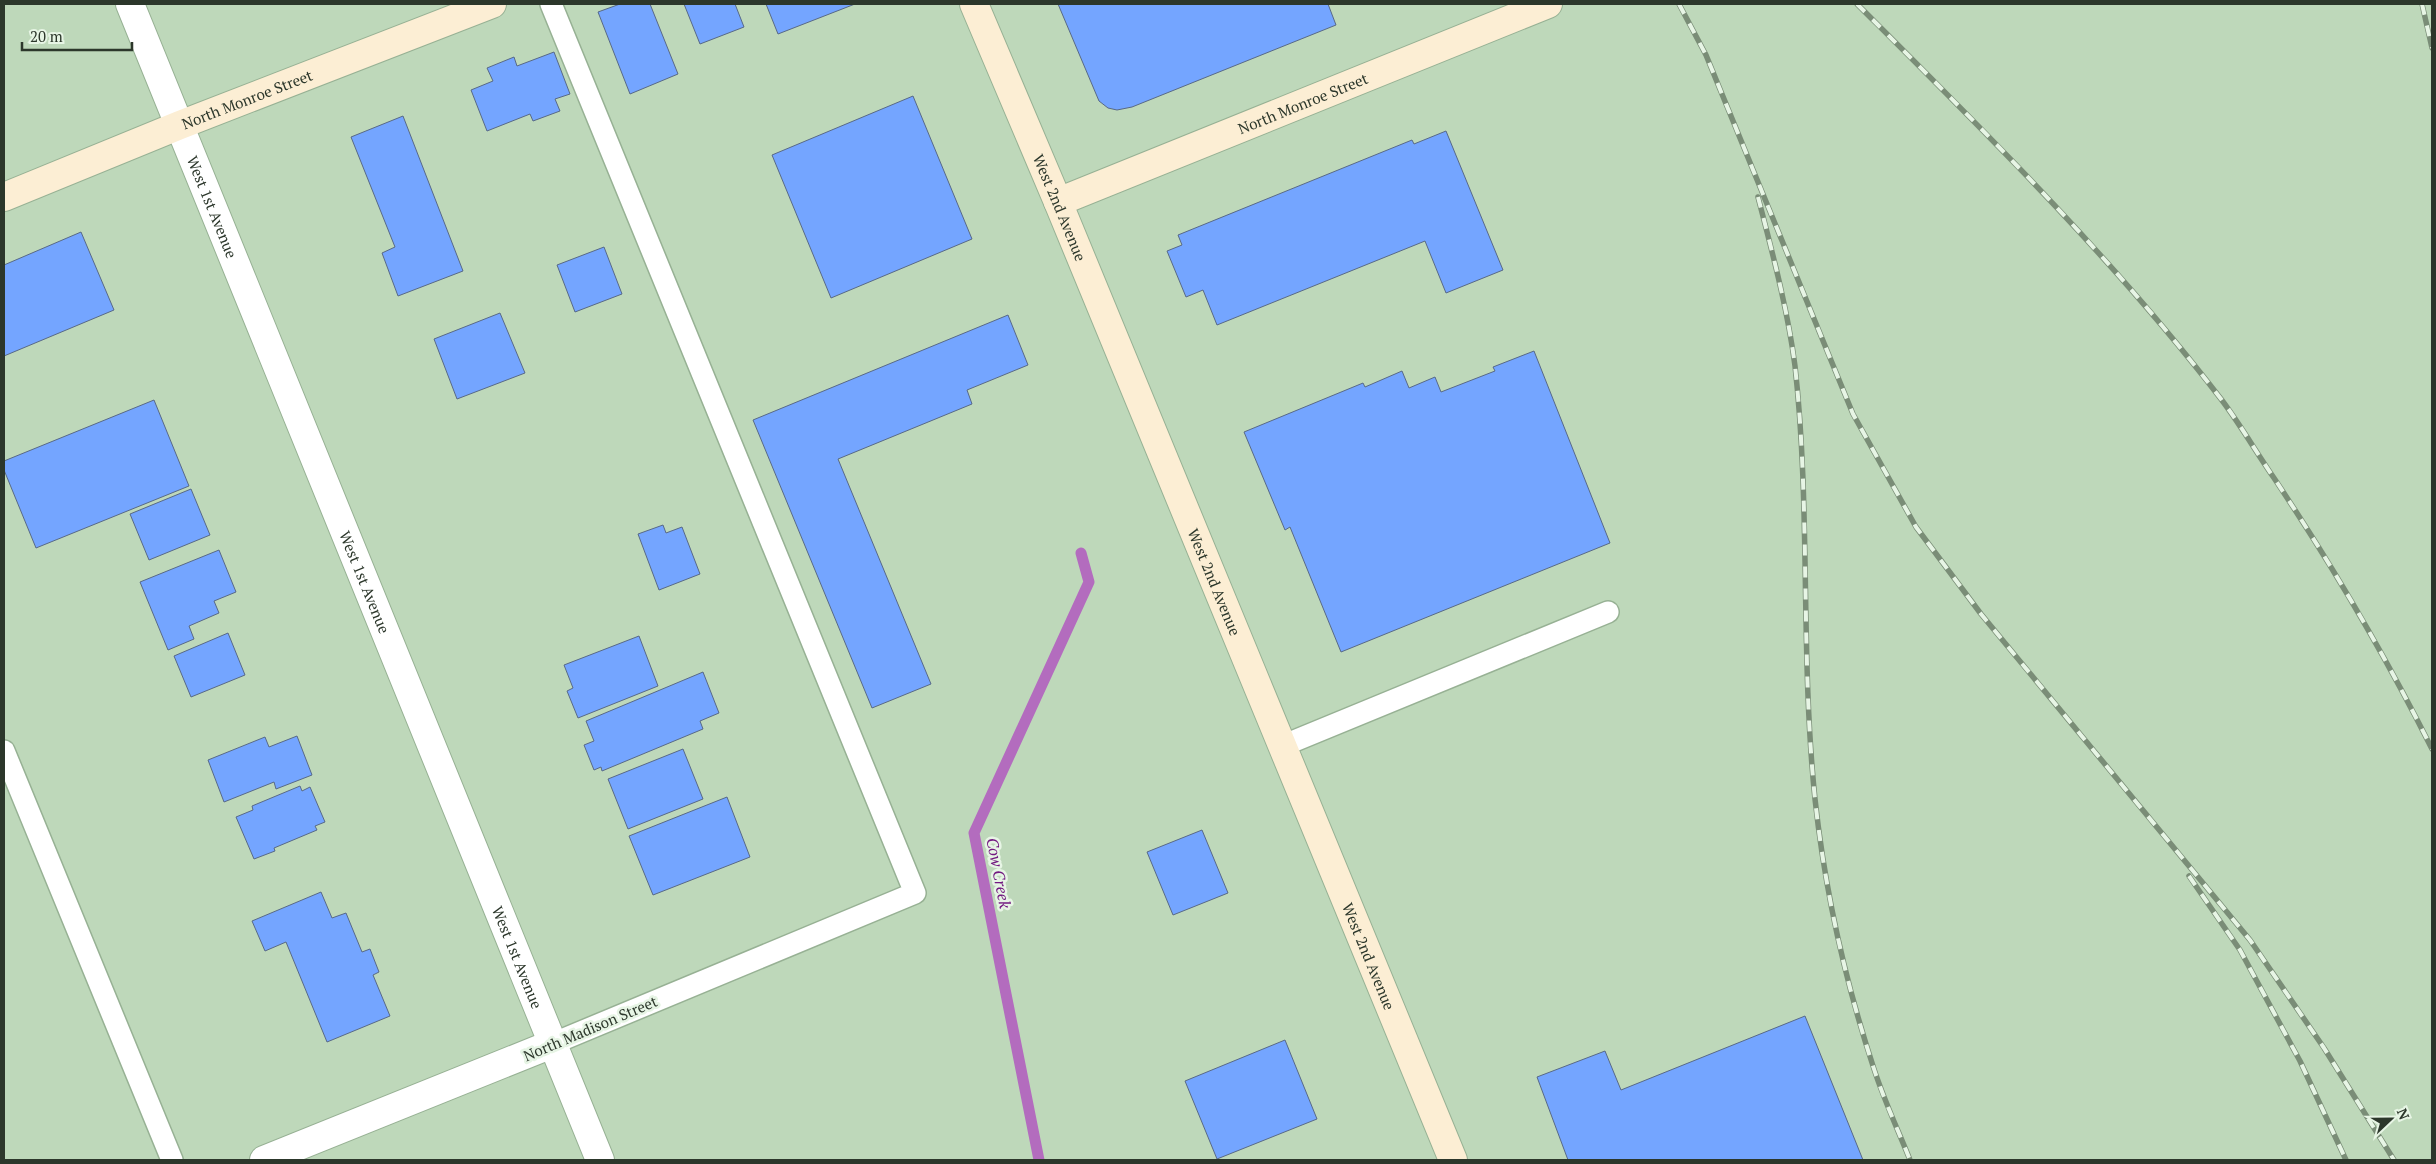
<svg xmlns="http://www.w3.org/2000/svg" width="2436" height="1164" viewBox="0 0 2436 1164" font-family="'PT Serif',serif">
	<style>
		.lines { fill: none; stroke-linecap: round; stroke-linejoin: round }
		.stream { stroke: #b36cbe; stroke-width: 11 }
		.building { fill: #74a5ff; stroke: #586986 }
		.lane-casing { stroke: #97b194; stroke-width: 24 }
		.street-casing { stroke: #97b194; stroke-width: 30 }
		.secondary-casing { stroke: #97b194; stroke-width: 30 }
		.lane { stroke: #fff; stroke-width: 21 }
		.street { stroke: #fff; stroke-width: 28 }
		.secondary { stroke: #fceed4; stroke-width: 28 }
		.rail-casing { stroke: #7a8d77; stroke-width: 5.5 }
		.rail { stroke: #e7f5e5; stroke-width: 4; stroke-dasharray: 11; stroke-linecap: butt }
		.labels { text-anchor: middle; dominant-baseline: central; stroke-width: 5; stroke-linejoin: round; paint-order: stroke }
		.street-label { font-size: 15px; fill: #2c372b; stroke: #e7f5e5 }
		.water-label { font-size: 16px; font-style: italic; fill: #731a81; stroke: #e7f5e5 }
	</style>
	<rect width="100%" height="100%" fill="#bed8ba"/>
	<g class="lines">
		<!-- stream -->
		<path class="stream" d="M 1039,1160 L 974,833 L 1089,582 L 1081,553"/>
	</g>
	<!-- building -->
	<path class="building" d="M 620,4 L 650,4 L 678,74 L 630,94 L 598,12 Z
		M 684,4 L 735,4 L 744,27 L 700,44 Z
		M 766,4 L 855,4 L 778,34 Z
		M 1058,4 L 1328,4 L 1336,25 L 1132,107 L 1117,110 L 1108,108 L 1099,101 Z
		M 554,52 L 570,94 L 555,99 L 560,111 L 533,121 L 530,114 L 487,131 L 471,90 L 493,81 L 487,68 L 514,57 L 517,66 Z
		M 913,96 L 972,239 L 831,298 L 772,155 Z
		M 403,116 L 463,271 L 398,296 L 382,253 L 395,247 L 351,137 Z
		M 1446,131 L 1503,270 L 1446,293 L 1425,241 L 1217,325 L 1203,290 L 1186,297 L 1167,251 L 1182,245 L 1178,235 L 1412,140 L 1414,144 Z
		M 81,232 L 114,310 L 4,356 L 4,265 Z
		M 604,247 L 622,294 L 575,312 L 557,265 Z
		M 500,313 L 525,373 L 457,399 L 434,339 Z
		M 1008,315 L 1028,365 L 967,390 L 972,404 L 838,459 L 931,684 L 872,708 L 753,420 Z
		M 1534,351 L 1610,543 L 1341,652 L 1290,527 L 1285,530 L 1244,432 L 1363,383 L 1365,387 L 1402,371 L 1409,388 L 1435,377 L 1441,392 L 1495,371 L 1493,367 Z
		M 154,400 L 189,486 L 36,548 L 4,470 L 4,461 Z
		M 191,489 L 210,535 L 149,560 L 130,514 Z
		M 663,525 L 666,533 L 682,527 L 700,574 L 659,590 L 638,534 Z
		M 219,550 L 236,592 L 214,601 L 219,613 L 189,626 L 194,639 L 168,650 L 140,582 Z
		M 228,633 L 245,675 L 191,697 L 174,656 Z
		M 639,636 L 658,686 L 578,718 L 567,691 L 573,688 L 564,665 Z
		M 703,672 L 719,713 L 700,721 L 703,729 L 602,771 L 601,767 L 594,770 L 584,745 L 594,741 L 586,721 Z
		M 297,736 L 312,775 L 276,789 L 274,782 L 224,802 L 208,760 L 265,737 L 269,747 Z
		M 683,749 L 703,799 L 628,829 L 608,779 Z
		M 300,786 L 302,791 L 310,787 L 325,822 L 315,826 L 317,830 L 274,848 L 275,851 L 254,859 L 236,817 L 253,810 L 252,806 Z
		M 727,797 L 750,857 L 653,895 L 629,836 Z
		M 1202,830 L 1228,893 L 1173,915 L 1147,852 Z
		M 321,892 L 332,918 L 346,913 L 362,952 L 370,949 L 379,972 L 373,975 L 390,1016 L 327,1042 L 286,942 L 265,951 L 252,921 Z
		M 1805,1016 L 1863,1160 L 1568,1160 L 1537,1077 L 1605,1051 L 1621,1090 Z
		M 1285,1040 L 1317,1119 L 1217,1159 L 1185,1081 Z"/>
	<g class="lines">
		<defs>
			<path id="lane" d="M 551,4 L 915,893 L 552,1044
				M 1282,746 L 1608,612
				M 4,751 L 172,1160"/>
			<g id="street">
				<path id="s1" d="M 130,4 L 600,1160"/>
				<path d="M 264,1160 L 552,1044"/>
			</g>
			<g id="secondary">
				<path id="s2" d="M 974,4 L 1058,202 L 1453,1160"/>
				<path id="s3" d="M 4,197 L 180,125 L 492,4"/>
				<path id="s4" d="M 1058,202 L 1548,4"/>
			</g>
		</defs>
		<!-- lane casing -->
		<use href="#lane" class="lane-casing"/>
		<!-- street casing -->
		<use href="#street" class="street-casing"/>
		<!-- secondary casing -->
		<use href="#secondary" class="secondary-casing"/>
		<!-- lane -->
		<use href="#lane" class="lane"/>
		<!-- street -->
		<use href="#street" class="street"/>
		<!-- secondary -->
		<use href="#secondary" class="secondary"/>
		<defs>
			<path id="rail" d="M 1679,4 L 1706,55 L 1853,414 L 1916,527 L 1981,614 L 2250,940 L 2324,1048 L 2394,1160
				M 1857,4 C 1983,130 2112,257 2221,399 C 2240,424 2256,452 2274,478 C 2332,565 2385,655 2432,749
				M 2422,4 L 2432,48
				M 1758,197 C 1772,251 1788,311 1795,366 C 1811,510 1800,655 1815,799 C 1825,891 1845,981 1874,1069 C 1884,1100 1898,1130 1910,1160
				M 2189,876 L 2240,950 L 2300,1061 L 2346,1160"/>
		</defs>
		<!-- rail casing -->
		<use href="#rail" class="rail-casing"/>
		<!-- rail -->
		<use href="#rail" class="rail"/>
	</g>
	<g class="labels">
		<!-- street labels -->
		<g class="street-label">
			<text stroke="none"><textPath href="#s3" startOffset="262">North Monroe Street</textPath></text>
			<text stroke="none"><textPath href="#s4" startOffset="264">North Monroe Street</textPath></text>
			<text stroke="none"><textPath href="#s1" startOffset="219">West 1st Avenue</textPath></text>
			<text stroke="none"><textPath href="#s2" startOffset="221">West 2nd Avenue</textPath></text>
			<text stroke="none"><textPath href="#s1" startOffset="624">West 1st Avenue</textPath></text>
			<text stroke="none"><textPath href="#s2" startOffset="626">West 2nd Avenue</textPath></text>
			<text stroke="none"><textPath href="#s2" startOffset="1031">West 2nd Avenue</textPath></text>
			<text stroke="none"><textPath href="#s1" startOffset="1029">West 1st Avenue</textPath></text>
			<text transform="translate(590 1028) rotate(-23)">North Madison Street</text>
		</g>
		<!-- water labels -->
		<g class="water-label">
			<text transform="translate(999 873) rotate(79)">Cow Creek</text>
		</g>
	</g>
	<!-- border -->
	<rect width="2436" height="1164" fill="none" stroke="#2c372b" stroke-width="10"/>
	<!-- north arrow -->
	<g transform="translate(2391 1119) rotate(68)" stroke="#e7f5e5" stroke-width="4" paint-order="stroke">
	<path d="M0-4L9 19L0 12L-9 19Z" fill="#2c372b"/>
	<text y="-8" font-size="14" font-weight="bold" text-anchor="middle" fill="#2c372b">N</text>
	</g>
	<!-- scale -->
	<path d="M22 42v8h110v-8" fill="none" stroke="#2c372b" stroke-width="2.5"/>
	<text x="30" y="42" font-size="15" fill="#2c372b" stroke="#e7f5e5" stroke-width="4" paint-order="stroke">20 m</text>
</svg>
